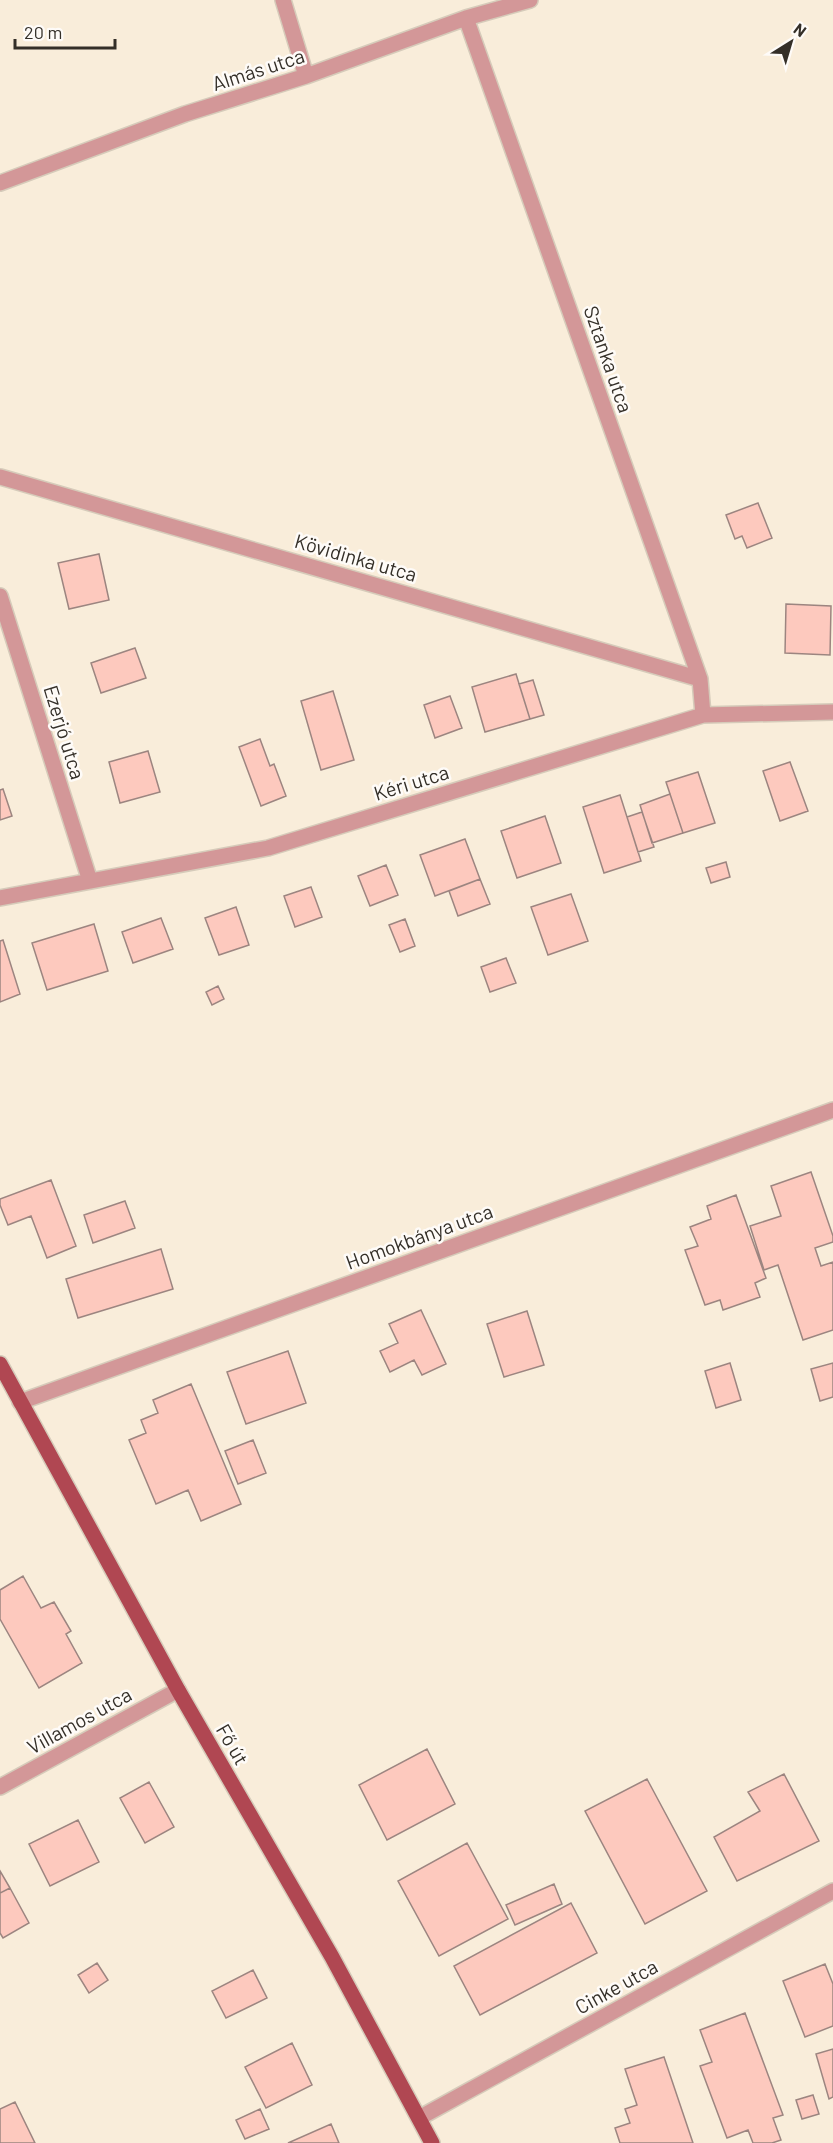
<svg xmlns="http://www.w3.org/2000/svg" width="833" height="2143" viewBox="0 0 833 2143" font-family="Barlow,sans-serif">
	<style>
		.building { fill: #fdc9be; stroke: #9c8580; stroke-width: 1.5 }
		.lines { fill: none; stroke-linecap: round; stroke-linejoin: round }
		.minor-casing { stroke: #d6cbba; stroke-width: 18 }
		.major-casing { stroke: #d6cbba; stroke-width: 18 }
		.minor { stroke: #d39798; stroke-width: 15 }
		.major { stroke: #b04752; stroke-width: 15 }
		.labels { text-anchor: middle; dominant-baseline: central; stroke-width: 5; stroke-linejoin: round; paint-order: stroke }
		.street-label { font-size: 20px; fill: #342f28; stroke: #fefbf8 }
	</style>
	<rect width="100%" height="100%" fill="#f9edda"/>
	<!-- building -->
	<path class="building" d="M 758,503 L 772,538 L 747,548 L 742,536 L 735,539 L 726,515 Z
		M 99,554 L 109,600 L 69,609 L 58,563 Z
		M 786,604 L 831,606 L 830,655 L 785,653 Z
		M 135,648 L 146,678 L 101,693 L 91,663 Z
		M 516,674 L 530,719 L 485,732 L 472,687 Z
		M 533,680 L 544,715 L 530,719 L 519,684 Z
		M 333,691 L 354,760 L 321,770 L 301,701 Z
		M 450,696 L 462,728 L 435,738 L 424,705 Z
		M 260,739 L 270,766 L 274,764 L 286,796 L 261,806 L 239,747 Z
		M 148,751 L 160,792 L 120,803 L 109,762 Z
		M 790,762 L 808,811 L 780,821 L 763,771 Z
		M 698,772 L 715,823 L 683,833 L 666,782 Z
		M 3,789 L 12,816 L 0,820 L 0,790 Z
		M 670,794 L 683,833 L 652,843 L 640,805 Z
		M 620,795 L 641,861 L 604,873 L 583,807 Z
		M 642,812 L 654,847 L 638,852 L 627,817 Z
		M 545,816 L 561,863 L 517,878 L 501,831 Z
		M 465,839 L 480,879 L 435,896 L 420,855 Z
		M 726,862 L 730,877 L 711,883 L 706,868 Z
		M 386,865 L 398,895 L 370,906 L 358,876 Z
		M 480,879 L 490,904 L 458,916 L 449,891 Z
		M 311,887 L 322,917 L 295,927 L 284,896 Z
		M 571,894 L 588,941 L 548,955 L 531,907 Z
		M 236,907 L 249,945 L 219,955 L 205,918 Z
		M 161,918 L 173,949 L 133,963 L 122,932 Z
		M 405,919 L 415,946 L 400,952 L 389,925 Z
		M 94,924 L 108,971 L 47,990 L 32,943 Z
		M 3,940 L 20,994 L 0,1002 L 0,941 Z
		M 506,958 L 516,983 L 490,992 L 481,967 Z
		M 218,986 L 224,999 L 212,1005 L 206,992 Z
		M 811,1172 L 833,1236 L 833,1242 L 815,1248 L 821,1266 L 833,1262 L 833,1330 L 803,1340 L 778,1265 L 764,1270 L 750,1226 L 781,1216 L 771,1186 Z
		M 51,1180 L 76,1246 L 47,1258 L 31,1216 L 8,1225 L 0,1205 L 0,1199 Z
		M 736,1195 L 766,1278 L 755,1283 L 760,1297 L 723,1310 L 720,1300 L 705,1305 L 685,1250 L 698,1246 L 690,1227 L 711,1219 L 707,1206 Z
		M 125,1201 L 135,1228 L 93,1243 L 84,1215 Z
		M 161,1249 L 173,1289 L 78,1318 L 66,1279 Z
		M 421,1310 L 446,1364 L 422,1375 L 414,1360 L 390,1372 L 380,1351 L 398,1343 L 389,1324 Z
		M 527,1311 L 544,1365 L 504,1377 L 487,1324 Z
		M 288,1351 L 306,1403 L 246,1424 L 227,1372 Z
		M 730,1363 L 741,1400 L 716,1408 L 705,1371 Z
		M 833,1363 L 833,1397 L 820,1401 L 811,1369 Z
		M 191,1384 L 241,1504 L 201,1521 L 188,1490 L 156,1504 L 129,1440 L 146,1433 L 141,1420 L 158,1413 L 153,1400 Z
		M 253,1440 L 266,1473 L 238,1484 L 225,1451 Z
		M 23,1576 L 41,1608 L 54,1602 L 71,1631 L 66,1634 L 82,1663 L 39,1688 L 0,1619 L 0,1590 Z
		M 427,1749 L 455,1804 L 387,1840 L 359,1785 Z
		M 784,1774 L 819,1841 L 737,1881 L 714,1837 L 760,1811 L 748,1792 Z
		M 647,1779 L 707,1891 L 645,1924 L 585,1811 Z
		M 149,1782 L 174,1827 L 145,1843 L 120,1798 Z
		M 78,1820 L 99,1862 L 50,1886 L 29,1844 Z
		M 467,1843 L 508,1919 L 439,1956 L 398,1881 Z
		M 0,1871 L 10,1888 L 0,1893 Z
		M 554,1884 L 562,1904 L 515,1925 L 506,1905 Z
		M 10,1888 L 29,1923 L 3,1938 L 0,1933 L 0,1893 Z
		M 571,1903 L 597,1953 L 480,2015 L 454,1966 Z
		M 97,1963 L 108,1980 L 89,1993 L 78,1975 Z
		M 825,1964 L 833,1984 L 833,2026 L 805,2037 L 783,1981 Z
		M 253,1970 L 267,1998 L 226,2018 L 212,1991 Z
		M 745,2013 L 783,2115 L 773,2118 L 781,2140 L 772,2143 L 753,2143 L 748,2130 L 727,2138 L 700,2066 L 712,2062 L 700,2030 Z
		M 292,2043 L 312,2085 L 266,2108 L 245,2067 Z
		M 833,2049 L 833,2097 L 829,2099 L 816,2054 Z
		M 664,2057 L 693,2143 L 620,2143 L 615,2128 L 630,2123 L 625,2109 L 637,2105 L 625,2069 Z
		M 813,2095 L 819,2114 L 802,2119 L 796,2100 Z
		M 15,2102 L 35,2143 L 0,2143 L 0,2109 Z
		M 260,2109 L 269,2129 L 245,2139 L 236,2120 Z
		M 331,2124 L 339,2143 L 288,2143 Z"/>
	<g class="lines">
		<defs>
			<path id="minor" d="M 283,0 L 306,76
				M 466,18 L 700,679 L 703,715
				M 0,183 L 185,114 L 306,76 L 466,18 L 530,0
				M 0,477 L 700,679
				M 0,596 L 90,881
				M 0,898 L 268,848 L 703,715 L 833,712
				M 20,1402 L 833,1110
				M 0,1787 L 178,1690
				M 419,2118 L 833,1891"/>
			<path id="major" d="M 0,1364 L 178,1690 L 332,1957 L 432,2143"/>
		</defs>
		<!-- minor casing -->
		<use href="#minor" class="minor-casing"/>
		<!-- major casing -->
		<use href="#major" class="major-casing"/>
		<!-- minor -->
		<use href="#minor" class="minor"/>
		<!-- major -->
		<use href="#major" class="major"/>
	</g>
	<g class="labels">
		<!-- street labels -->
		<g class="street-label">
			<text transform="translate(258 69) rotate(-18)">Almás utca</text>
			<text transform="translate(609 359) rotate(71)">Sztanka utca</text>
			<text transform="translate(356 557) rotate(16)">Kövidinka utca</text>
			<text transform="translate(65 732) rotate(73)">Ezerjó utca</text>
			<text transform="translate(411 782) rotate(-17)">Kéri utca</text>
			<text transform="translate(419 1236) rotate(-20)">Homokbánya utca</text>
			<text transform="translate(79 1720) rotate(-29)">Villamos utca</text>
			<text transform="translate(233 1744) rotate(60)">Fő út</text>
			<text transform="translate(616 1986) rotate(-29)">Cinke utca</text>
		</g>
	</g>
	<!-- north arrow -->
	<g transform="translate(791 42) rotate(37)" stroke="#fefbf8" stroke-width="4.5" paint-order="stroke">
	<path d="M0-4.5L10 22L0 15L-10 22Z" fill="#342f28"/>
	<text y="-9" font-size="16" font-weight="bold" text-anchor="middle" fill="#342f28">N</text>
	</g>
	<!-- scale -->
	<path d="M15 39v9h100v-9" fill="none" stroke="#342f28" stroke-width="3"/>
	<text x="24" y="39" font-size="18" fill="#342f28" stroke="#fefbf8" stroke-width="4.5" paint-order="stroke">20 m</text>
</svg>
